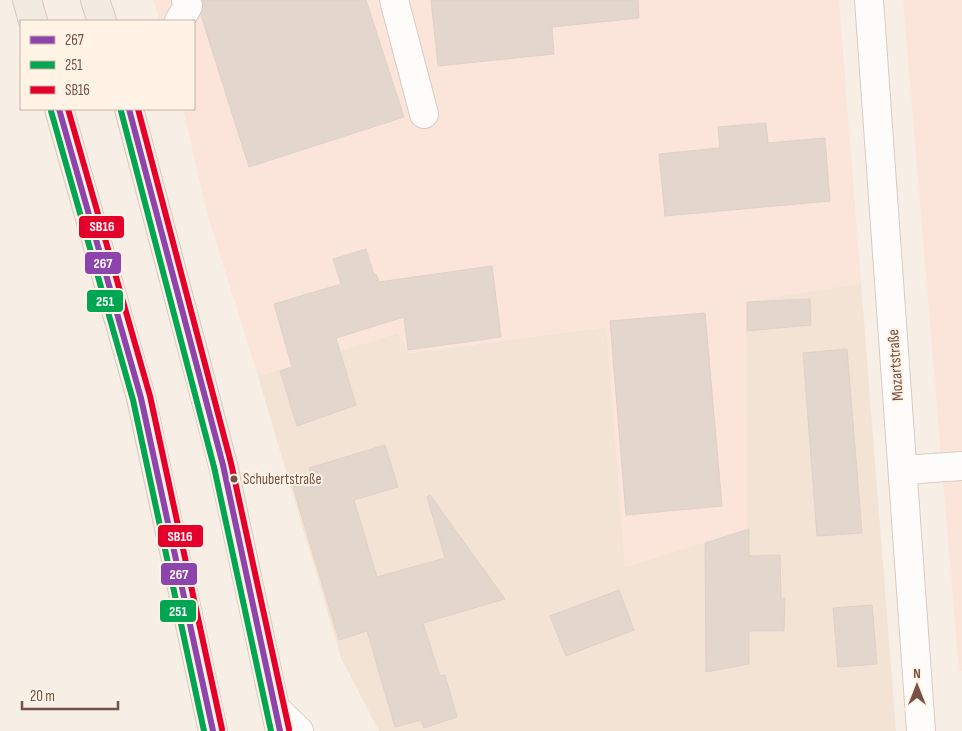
<svg xmlns="http://www.w3.org/2000/svg" width="962" height="731" viewBox="0 0 962 731" font-family="'Sofia Sans Condensed',sans-serif">
	<style>
		.residential { fill: #f3e3d4 }
		.commercial { fill: #fbe4da }
		.building { fill: #e3d6cd; stroke: #e0d0c7 }
		.lines { fill: none; stroke-linecap: round; stroke-linejoin: round }
		.minor-casing { stroke: #d8cbc4; stroke-width: 30 }
		.major-casing { stroke: #d5c9c2; stroke-width: 30 }
		.minor { stroke: #fefcfb; stroke-width: 28 }
		.major { stroke: #f2ebe2; stroke-width: 28 }
		.bus-1-casing { stroke: #fff3e6; stroke-width: 10 }
		.bus-2-casing { stroke: #fff3e6; stroke-width: 10 }
		.bus-3-casing { stroke: #fff3e6; stroke-width: 10 }
		.bus-1 { stroke: #8e44ad; stroke-width: 6 }
		.bus-2 { stroke: #00a651; stroke-width: 6 }
		.bus-3 { stroke: #e4002b; stroke-width: 6 }
		.bus-dot { fill: #755245; stroke: #fff3e6; stroke-width: 2 }
		.labels { text-anchor: middle; dominant-baseline: central; stroke-width: 4; stroke-linejoin: round; paint-order: stroke }
		.bus-label { font-size: 15px; fill: #755245; stroke: #fff3e6; text-anchor: start }
		.street-label { font-size: 16px; fill: #755245; stroke: #fff3e6 }
		.line-badge { stroke: #fff3e6; stroke-width: 2 }
		.badge-label { font-size: 14px; text-anchor: middle; font-weight: bold; fill: #fff }
	</style>
	<rect width="100%" height="100%" fill="#f7eee5"/>
	<!-- residential -->
	<path class="residential" d="M 861,283 L 896,731 L 379,731 L 341,658 L 258,376 L 398,333 L 409,353 L 607,327 L 625,567 L 747,529 L 746,302 Z"/>
	<!-- commercial -->
	<path class="commercial" d="M 153,0 L 839,0 L 861,283 L 746,302 L 747,529 L 625,567 L 606,327 L 408,353 L 398,333 L 258,376 L 207,213 L 183,109 L 194,109 L 194,21 L 160,21 Z
		M 903,0 L 962,0 L 962,671 L 959,672 Z"/>
	<!-- building -->
	<path class="building" d="M 202,0 L 366,0 L 404,117 L 249,167 L 201,15 L 203,8 Z
		M 431,0 L 638,0 L 639,18 L 552,27 L 554,54 L 438,66 Z
		M 766,123 L 768,143 L 825,138 L 830,201 L 665,216 L 659,154 L 720,148 L 718,127 Z
		M 366,249 L 374,275 L 376,274 L 379,282 L 492,266 L 501,337 L 408,350 L 404,317 L 336,338 L 356,405 L 297,426 L 280,371 L 292,367 L 274,304 L 341,284 L 333,259 Z
		M 810,299 L 811,325 L 747,331 L 747,302 Z
		M 705,313 L 722,506 L 626,515 L 610,321 Z
		M 847,349 L 862,533 L 817,536 L 803,353 Z
		M 385,445 L 398,487 L 354,500 L 377,577 L 445,558 L 427,497 L 430,495 L 505,599 L 423,623 L 440,676 L 445,675 L 457,717 L 424,728 L 421,720 L 395,727 L 367,631 L 339,640 L 293,487 L 313,481 L 309,468 Z
		M 749,529 L 749,556 L 780,555 L 781,599 L 785,598 L 784,631 L 749,631 L 749,664 L 706,672 L 705,543 Z
		M 619,590 L 634,630 L 566,656 L 550,616 Z
		M 872,605 L 877,664 L 838,667 L 833,608 Z"/>
	<g class="lines">
		<defs>
			<path id="minor" d="M 394,0 L 424,114
				M 869,0 L 921,731
				M 179,21 L 188,6 L 186,0
				M 904,470 L 962,466
				M 277,710 L 299,731"/>
			<path id="major" d="M 27,0 L 33,21
				M 95,0 L 102,21
				M 59,109 L 141,398 L 213,731
				M 129,109 L 223,465 L 280,731"/>
		</defs>
		<!-- minor casing -->
		<use href="#minor" class="minor-casing"/>
		<!-- major casing -->
		<use href="#major" class="major-casing"/>
		<!-- minor -->
		<use href="#minor" class="minor"/>
		<!-- major -->
		<use href="#major" class="major"/>
		<defs>
			<path id="bus-1" d="M 59,109 L 141,398 L 213,731
				M 129,109 L 223,465 L 280,731"/>
			<path id="bus-2" d="M 51,111 L 133,400 L 204,731
				M 121,111 L 214,467 L 271,731"/>
			<path id="bus-3" d="M 68,109 L 150,396 L 222,729
				M 138,109 L 231,463 L 289,729"/>
		</defs>
		<!-- bus-1 casing -->
		<use href="#bus-1" class="bus-1-casing"/>
		<!-- bus-2 casing -->
		<use href="#bus-2" class="bus-2-casing"/>
		<!-- bus-3 casing -->
		<use href="#bus-3" class="bus-3-casing"/>
		<!-- bus-1 -->
		<use href="#bus-1" class="bus-1"/>
		<!-- bus-2 -->
		<use href="#bus-2" class="bus-2"/>
		<!-- bus-3 -->
		<use href="#bus-3" class="bus-3"/>
	</g>
	<!-- markers -->
	<circle class="bus-dot" cx="234" cy="479" r="4.5"/>
	<g class="labels">
		<!-- bus labels -->
		<g class="bus-label">
			<text x="243" y="479">Schubertstraße</text>
		</g>
		<!-- street labels -->
		<g class="street-label">
			<text transform="translate(896 365) rotate(-94)">Mozartstraße</text>
		</g>
	</g>
	<g class="line-badge">
		<rect x="78" y="215" width="47" height="24" rx="5" fill="#e4002b"/>
		<rect x="84" y="251" width="38" height="24" rx="5" fill="#8e44ad"/>
		<rect x="86" y="289" width="38" height="24" rx="5" fill="#00a651"/>
		<rect x="157" y="524" width="47" height="24" rx="5" fill="#e4002b"/>
		<rect x="160" y="562" width="38" height="24" rx="5" fill="#8e44ad"/>
		<rect x="159" y="599" width="38" height="24" rx="5" fill="#00a651"/>
	</g>
	<g class="badge-label">
		<text x="102" y="231">SB16</text>
		<text x="103" y="268">267</text>
		<text x="105" y="306">251</text>
		<text x="180" y="541">SB16</text>
		<text x="179" y="579">267</text>
		<text x="178" y="616">251</text>
	</g>
	<!-- legend -->
	<rect x="20" y="20" width="175" height="90" fill="#fff3e6" stroke="#c8b3a6"/>
	<rect x="30" y="36" width="25" height="8" fill="#8e44ad" stroke="#c8b3a6"/>
	<text x="65" y="45" font-size="15" fill="#755245">267</text>
	<rect x="30" y="61" width="25" height="8" fill="#00a651" stroke="#c8b3a6"/>
	<text x="65" y="70" font-size="15" fill="#755245">251</text>
	<rect x="30" y="86" width="25" height="8" fill="#e4002b" stroke="#c8b3a6"/>
	<text x="65" y="95" font-size="15" fill="#755245">SB16</text>
	<!-- north arrow -->
	<g transform="translate(917 686)" stroke="#fff3e6" stroke-width="4" paint-order="stroke">
	<path d="M0-4L9 19L0 12L-9 19Z" fill="#755245"/>
	<text y="-8" font-size="14" font-weight="bold" text-anchor="middle" fill="#755245">N</text>
	</g>
	<!-- scale -->
	<path d="M22 701v8h96v-8" fill="none" stroke="#755245" stroke-width="2.5"/>
	<text x="30" y="701" font-size="15" fill="#755245" stroke="#fff3e6" stroke-width="4" paint-order="stroke">20 m</text>
</svg>
